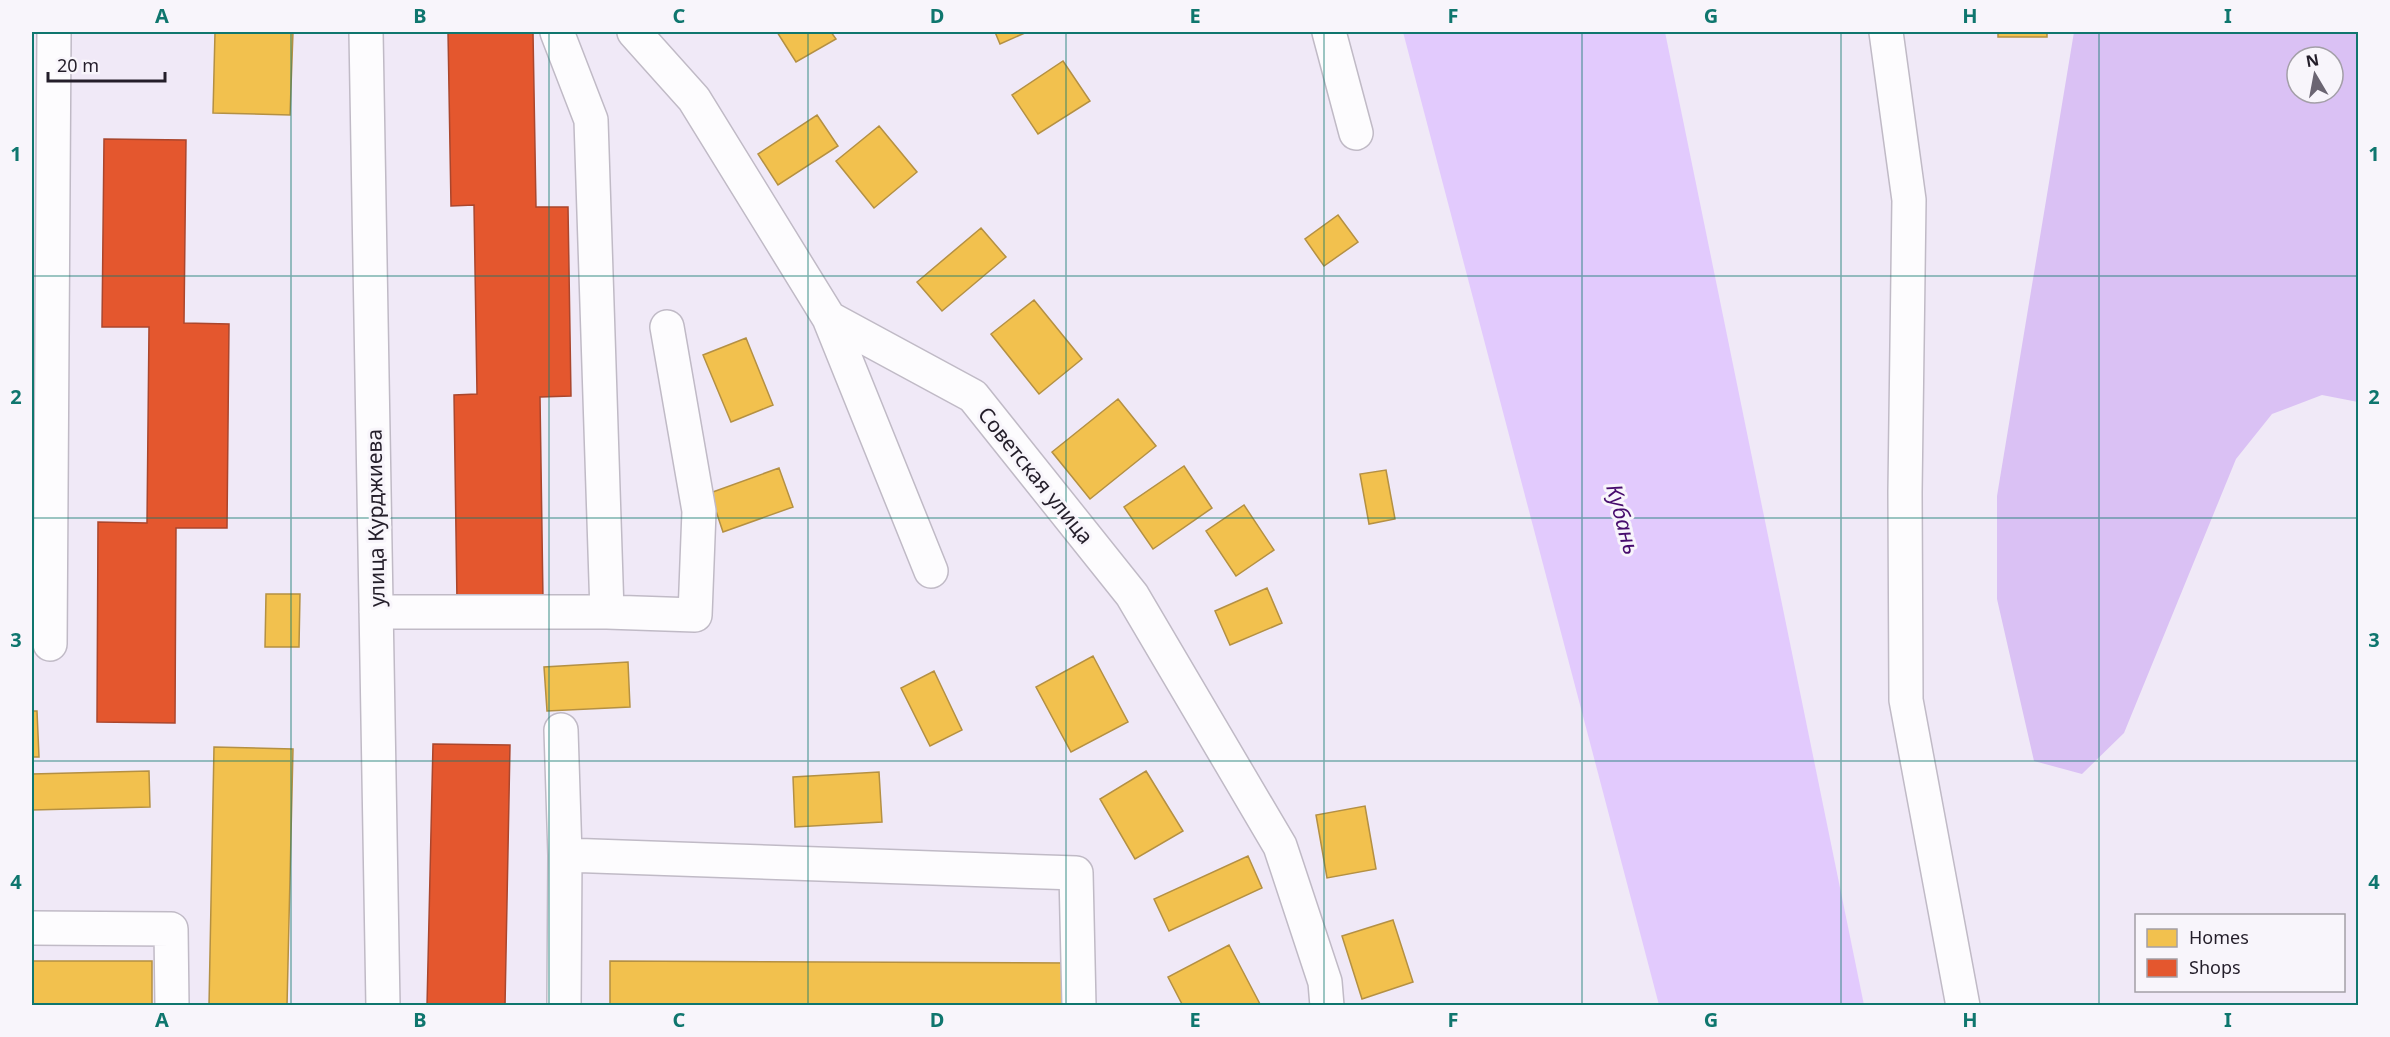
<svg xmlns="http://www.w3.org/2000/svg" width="2390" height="1037" viewBox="0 0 2390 1037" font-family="'Noto Sans',sans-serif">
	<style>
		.forest { fill: #dac1f4; fill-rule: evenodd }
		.water { fill: #e2cafd }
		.homes { fill: #f2c14e; stroke: #b49043; stroke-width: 1.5 }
		.shops { fill: #e4572e; stroke: #aa462d; stroke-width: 1.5 }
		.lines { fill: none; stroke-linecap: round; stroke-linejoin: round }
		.minor-casing { stroke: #c0bac6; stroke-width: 36 }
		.minor { stroke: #fdfcfe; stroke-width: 33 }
		.grid { fill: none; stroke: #0f766e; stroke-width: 1.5; stroke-opacity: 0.55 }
		.labels { text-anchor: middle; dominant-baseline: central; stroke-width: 6; stroke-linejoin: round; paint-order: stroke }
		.street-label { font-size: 21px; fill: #241e2a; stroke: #f8f5fb }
		.water-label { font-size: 22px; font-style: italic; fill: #470c6d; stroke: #f8f5fb }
		.neatline { fill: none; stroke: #0f766e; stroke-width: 2 }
		.grid-label { font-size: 20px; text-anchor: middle; font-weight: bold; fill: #0f766e }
	</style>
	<rect width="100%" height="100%" fill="#f0e9f7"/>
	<!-- forest -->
	<path class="forest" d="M 2074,32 L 2358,32 L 2358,402 L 2322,395 L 2272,414 L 2236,459 L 2124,733 L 2082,774 L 2034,761 L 1997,599 L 1997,496 ZM 2297,57 L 2333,57 L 2333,93 L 2297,93 Z"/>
	<!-- water -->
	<path class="water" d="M 1403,32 L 1665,32 L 1864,1005 L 1659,1005 Z"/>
	<!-- homes -->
	<path class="homes" d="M 215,32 L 293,32 L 290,115 L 213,113 Z
		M 777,32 L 831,32 L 836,39 L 796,62 Z
		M 995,32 L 1027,32 L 1000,44 Z
		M 1998,32 L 2047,32 L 2047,37 L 1998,37 Z
		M 1063,61 L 1090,101 L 1038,134 L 1012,95 Z
		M 817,115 L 838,146 L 778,185 L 758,154 Z
		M 879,126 L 917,172 L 874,208 L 836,161 Z
		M 1338,215 L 1358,242 L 1324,266 L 1305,239 Z
		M 981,228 L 1006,257 L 942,311 L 917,282 Z
		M 1034,300 L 1082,359 L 1039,394 L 991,334 Z
		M 746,338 L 773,405 L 731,422 L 703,355 Z
		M 1118,399 L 1156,446 L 1090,499 L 1052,452 Z
		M 1184,466 L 1212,508 L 1153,549 L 1124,507 Z
		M 779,468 L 793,507 L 723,532 L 710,493 Z
		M 1386,470 L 1395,519 L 1369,524 L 1360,474 Z
		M 1244,505 L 1274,550 L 1236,576 L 1206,531 Z
		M 1267,588 L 1282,623 L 1230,645 L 1215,611 Z
		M 266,594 L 300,594 L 299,647 L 265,647 Z
		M 1093,656 L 1128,722 L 1071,752 L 1036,687 Z
		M 628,662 L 630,707 L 547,711 L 544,667 Z
		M 934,671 L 962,730 L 930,746 L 901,688 Z
		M 32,711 L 37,711 L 39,757 L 32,757 Z
		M 214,747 L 293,749 L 287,1006 L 209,1006 Z
		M 149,771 L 150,807 L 32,810 L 32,774 Z
		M 1146,771 L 1183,831 L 1135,859 L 1100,799 Z
		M 879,772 L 882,822 L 795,827 L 793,777 Z
		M 1365,806 L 1376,869 L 1327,878 L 1316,815 Z
		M 1248,856 L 1262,888 L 1169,931 L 1154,899 Z
		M 1393,920 L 1413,982 L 1362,999 L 1342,936 Z
		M 1229,945 L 1261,1006 L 1183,1006 L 1168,977 Z
		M 32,961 L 152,961 L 152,1006 L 32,1006 Z
		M 610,961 L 1068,963 L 1068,1006 L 610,1006 Z"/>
	<!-- shops -->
	<path class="shops" d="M 448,32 L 533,32 L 536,207 L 568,207 L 571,396 L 540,397 L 543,600 L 457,602 L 454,395 L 477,394 L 474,205 L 451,206 Z
		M 104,139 L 186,140 L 184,323 L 229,324 L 227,528 L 176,528 L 175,723 L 97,722 L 98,522 L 147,523 L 149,327 L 102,327 Z
		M 433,744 L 510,745 L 505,1006 L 427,1006 Z"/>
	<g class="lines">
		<defs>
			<path id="minor" d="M 366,32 L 383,1006
				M 634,32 L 694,99 L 829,318 L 973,396 L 1132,595 L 1280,846 L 1325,982 L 1327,1006
				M 1329,32 L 1356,133
				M 1886,32 L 1909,200 L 1905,492 L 1906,700 L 1963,1006
				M 829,318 L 931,571
				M 376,612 L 607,612 L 591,120 L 557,32
				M 607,612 L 695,615 L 699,511 L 667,327
				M 50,644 L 54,32
				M 561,730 L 565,855
				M 32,928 L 171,929 L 172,1006
				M 564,1006 L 565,855 L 1076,873 L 1079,1006"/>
		</defs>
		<!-- minor casing -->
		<use href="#minor" class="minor-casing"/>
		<!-- minor -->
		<use href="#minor" class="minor"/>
	</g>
	<!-- grid -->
	<path class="grid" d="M 291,32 L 291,1006M 549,32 L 549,1006M 808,32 L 808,1006M 1066,32 L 1066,1006M 1324,32 L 1324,1006M 1582,32 L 1582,1006M 1841,32 L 1841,1006M 2099,32 L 2099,1006M 32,276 L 2358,276M 32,518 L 2358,518M 32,761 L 2358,761"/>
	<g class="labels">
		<!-- street labels -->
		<g class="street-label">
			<text transform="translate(1036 475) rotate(51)">Советская улица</text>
			<text transform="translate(375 518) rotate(-91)">улица Курджиева</text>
		</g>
		<!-- water labels -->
		<g class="water-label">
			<text transform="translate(1624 519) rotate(75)">Кубань</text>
		</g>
	</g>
	<!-- border -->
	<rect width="2390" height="1037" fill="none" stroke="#f8f5fb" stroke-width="66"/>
	<!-- legend -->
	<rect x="2135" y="914" width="210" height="78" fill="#f8f5fb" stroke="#a39fa7" stroke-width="1.5"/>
	<rect x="2147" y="929" width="30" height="18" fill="#f2c14e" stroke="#a39fa7" stroke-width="1.5"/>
	<text x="2189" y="944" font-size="18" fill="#241e2a">Homes</text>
	<rect x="2147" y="959" width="30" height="18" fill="#e4572e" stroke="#a39fa7" stroke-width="1.5"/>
	<text x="2189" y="974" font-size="18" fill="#241e2a">Shops</text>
	<!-- north arrow -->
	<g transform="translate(2315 75) rotate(350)"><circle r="28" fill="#f8f5fb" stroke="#a39fa7" stroke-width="1.5"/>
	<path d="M0-4.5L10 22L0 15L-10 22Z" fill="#6b6572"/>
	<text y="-9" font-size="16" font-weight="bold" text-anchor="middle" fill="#241e2a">N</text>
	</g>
	<!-- scale -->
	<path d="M48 72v9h117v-9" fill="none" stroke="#241e2a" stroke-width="3"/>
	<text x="57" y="72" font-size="18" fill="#241e2a" stroke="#f8f5fb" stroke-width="4.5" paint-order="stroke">20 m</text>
	<rect x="33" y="33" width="2324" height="971" class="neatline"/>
	<g class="grid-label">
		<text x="162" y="23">A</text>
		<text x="420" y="23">B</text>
		<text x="679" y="23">C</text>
		<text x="937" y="23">D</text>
		<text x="1195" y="23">E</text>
		<text x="1453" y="23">F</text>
		<text x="1711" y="23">G</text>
		<text x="1970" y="23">H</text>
		<text x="2228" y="23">I</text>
		<text x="16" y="161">1</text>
		<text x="2374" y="161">1</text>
		<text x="16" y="404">2</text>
		<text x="2374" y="404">2</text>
		<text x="16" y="647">3</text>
		<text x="2374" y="647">3</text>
		<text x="16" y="889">4</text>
		<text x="2374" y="889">4</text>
		<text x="162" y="1027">A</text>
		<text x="420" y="1027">B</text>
		<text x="679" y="1027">C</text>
		<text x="937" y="1027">D</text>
		<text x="1195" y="1027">E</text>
		<text x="1453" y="1027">F</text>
		<text x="1711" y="1027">G</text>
		<text x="1970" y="1027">H</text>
		<text x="2228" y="1027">I</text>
	</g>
</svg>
